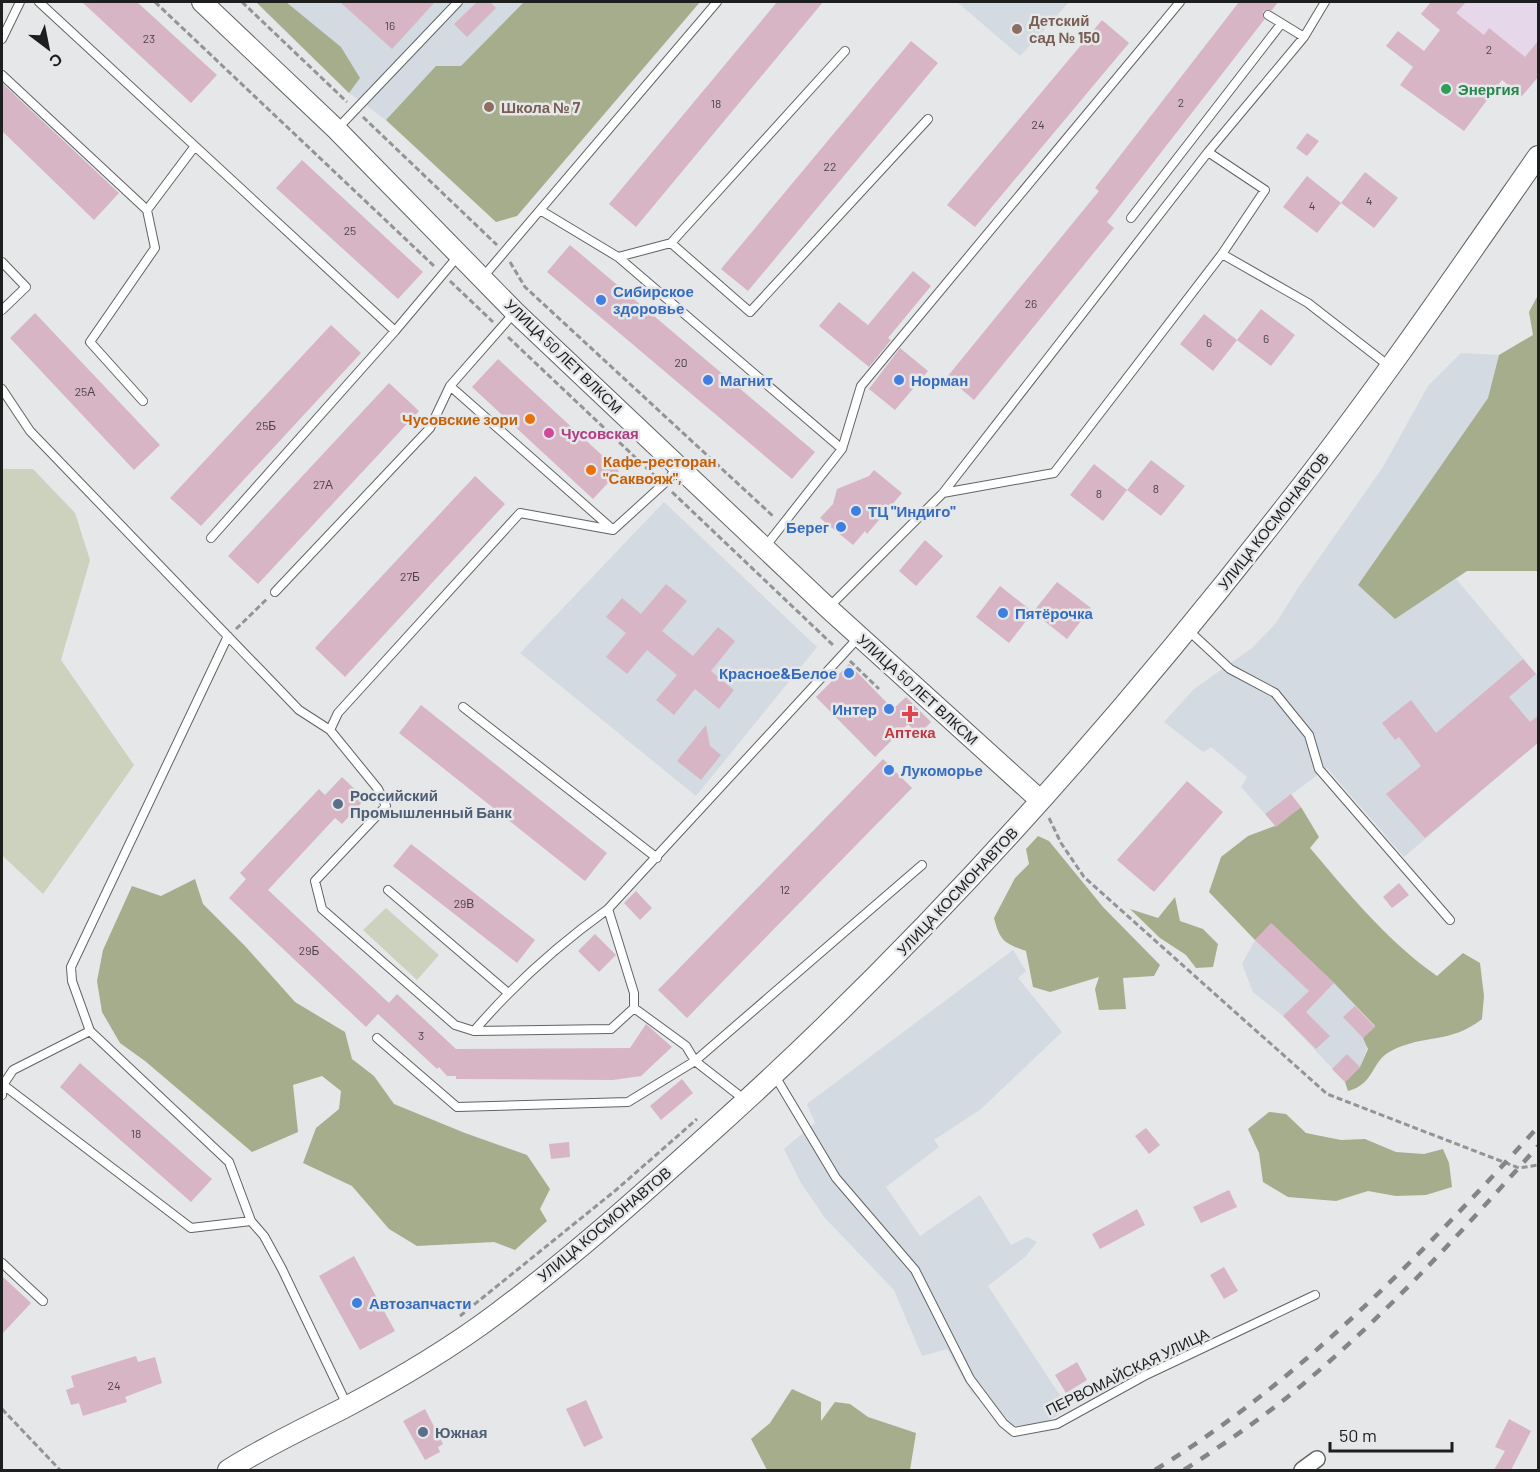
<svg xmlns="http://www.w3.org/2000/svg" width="1540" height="1472" viewBox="0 0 1540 1472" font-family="Barlow,sans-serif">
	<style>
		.commercial { fill: #e7d7ea }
		.built { fill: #d3dae2 }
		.green { fill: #ccd2bd }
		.forest { fill: #a6ad8d }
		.building { fill: #d8b5c4 }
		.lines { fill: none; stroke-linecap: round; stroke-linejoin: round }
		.service-casing { stroke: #616364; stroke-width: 10 }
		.minor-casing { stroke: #616364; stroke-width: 18 }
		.tertiary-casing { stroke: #616364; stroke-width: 22 }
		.path { stroke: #929495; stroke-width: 3; stroke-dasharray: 6 3; stroke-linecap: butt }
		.service { stroke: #fff; stroke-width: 8 }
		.minor { stroke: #fff; stroke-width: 15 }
		.tertiary { stroke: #fff; stroke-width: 20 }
		.rail { stroke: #838586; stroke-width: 4.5; stroke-dasharray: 10 10; stroke-linecap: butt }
		.education-dot { fill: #8d6e63; stroke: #e5e7e9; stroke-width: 2 }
		.leisure-dot { fill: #2e9e5b; stroke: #e5e7e9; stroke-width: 2 }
		.shop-dot { fill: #3f7fe0; stroke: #e5e7e9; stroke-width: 2 }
		.food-dot { fill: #e8710a; stroke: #e5e7e9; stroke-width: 2 }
		.hotel-dot { fill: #d1479c; stroke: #e5e7e9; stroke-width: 2 }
		.health-dot { fill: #e0444e; stroke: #e5e7e9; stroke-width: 2 }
		.service-dot { fill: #5c6f8a; stroke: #e5e7e9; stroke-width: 2 }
		.labels { text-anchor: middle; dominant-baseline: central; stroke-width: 5; stroke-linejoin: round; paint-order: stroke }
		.number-label { font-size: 12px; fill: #4c4448 }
		.education-label { font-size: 15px; font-weight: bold; fill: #785e54; stroke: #e5e7e9; text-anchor: start }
		.leisure-label { font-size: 15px; font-weight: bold; fill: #27864d; stroke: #e5e7e9; text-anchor: start }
		.shop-label { font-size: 15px; font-weight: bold; fill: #366cbe; stroke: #e5e7e9; text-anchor: start }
		.street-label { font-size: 15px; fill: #1d1e1e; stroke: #e5e7e9 }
		.food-label { font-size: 15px; font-weight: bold; fill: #c56008; stroke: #e5e7e9; text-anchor: end }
		.hotel-label { font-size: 15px; font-weight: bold; fill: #b23c85; stroke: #e5e7e9; text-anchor: start }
		.health-label { font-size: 15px; font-weight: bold; fill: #be3a42; stroke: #e5e7e9 }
		.service-label { font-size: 15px; font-weight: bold; fill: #4e5e75; stroke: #e5e7e9; text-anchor: start }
	</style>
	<rect width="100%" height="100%" fill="#e5e7e9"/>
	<!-- commercial -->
	<path class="commercial" d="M 1431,2 L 1538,2 L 1538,76 L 1522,96 L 1421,14 Z"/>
	<!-- built -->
	<path class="built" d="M 256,2 L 700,2 L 517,216 L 496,222 L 386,120 L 349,93 Z
		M 957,2 L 1069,2 L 1020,56 Z
		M 1461,353 L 1499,355 L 1488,398 L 1358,585 L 1395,618 L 1456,579 L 1538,676 L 1538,742 L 1404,857 L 1327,768 L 1265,814 L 1241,787 L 1247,777 L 1211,747 L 1203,752 L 1164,722 L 1194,689 L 1252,648 L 1276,623 L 1298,588 L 1383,467 L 1428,386 Z
		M 664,502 L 817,647 L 696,796 L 520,653 Z
		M 1271,923 L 1334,983 L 1375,1027 L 1360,1067 L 1345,1082 L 1283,1016 L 1253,992 L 1242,964 L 1255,940 Z
		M 1013,950 L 1026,971 L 1018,978 L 1062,1032 L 981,1109 L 934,1140 L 939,1147 L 886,1187 L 920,1236 L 980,1195 L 1011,1245 L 1027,1237 L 1037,1242 L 1025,1257 L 988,1286 L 1069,1409 L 1041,1424 L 1010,1426 L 971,1392 L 947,1349 L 922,1356 L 894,1290 L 825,1218 L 801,1183 L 784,1149 L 815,1123 L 807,1104 Z"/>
	<!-- green -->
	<path class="green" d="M 2,469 L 33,469 L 75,513 L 90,560 L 61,660 L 134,765 L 43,894 L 2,855 Z
		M 386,908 L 439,955 L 417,980 L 363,930 Z"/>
	<!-- forest -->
	<path class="forest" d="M 256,2 L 286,2 L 341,47 L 360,78 L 349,93 Z
		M 524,2 L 700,2 L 517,216 L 496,222 L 386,120 L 436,66 L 461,66 Z
		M 1538,295 L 1538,571 L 1467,571 L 1395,619 L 1358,585 L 1488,398 L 1499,355 L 1533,335 L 1529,312 Z
		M 1301,807 L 1319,837 L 1310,848 C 1350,895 1387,941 1437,976 L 1463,953 L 1480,963 L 1484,996 L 1482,1019 C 1451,1044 1423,1034 1391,1051 C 1371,1061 1375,1084 1348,1091 L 1345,1082 L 1360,1067 L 1368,1049 L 1363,1038 L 1375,1026 L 1334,983 L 1272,924 L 1255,940 L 1209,892 L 1221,857 L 1248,836 L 1275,826 Z
		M 1038,836 L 1049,841 L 1103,907 L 1160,965 L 1154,976 L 1123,978 L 1126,1009 L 1099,1010 L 1095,989 L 1099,977 L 1050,992 L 1033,987 L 1026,951 C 1004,943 1000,941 994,918 L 1015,878 L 1029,864 L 1026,849 Z
		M 195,879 L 203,904 L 245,946 L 295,1002 L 345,1032 L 352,1059 L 374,1076 L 394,1104 L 465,1133 L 527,1155 L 550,1189 L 540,1209 L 547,1221 L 515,1250 L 494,1242 L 417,1246 L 389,1229 L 352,1186 L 303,1163 L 316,1128 L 339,1109 L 341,1091 L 322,1076 L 293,1085 L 298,1132 L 252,1152 L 145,1061 L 120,1043 L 102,1012 L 97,981 L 103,950 L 132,886 L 161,896 Z
		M 1175,897 L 1180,921 L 1203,929 L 1218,944 L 1213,967 L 1196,968 L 1186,955 L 1160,938 L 1130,909 L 1158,918 Z
		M 1269,1112 L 1286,1114 L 1306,1133 L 1341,1140 L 1365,1139 L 1396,1152 L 1424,1154 L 1443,1149 L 1449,1163 L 1452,1187 L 1426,1195 L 1396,1196 L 1368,1191 L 1336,1201 L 1288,1197 L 1263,1182 L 1259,1153 L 1248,1129 Z
		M 792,1389 L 821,1402 L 821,1421 L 835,1402 L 850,1404 L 868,1417 L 916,1433 L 910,1470 L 767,1470 L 751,1439 L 770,1423 Z"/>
	<!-- building -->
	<path class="building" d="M 82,2 L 137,2 L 217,75 L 191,103 Z
		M 340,2 L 435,2 L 392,49 Z
		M 477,2 L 490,2 L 496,8 L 467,37 L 454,24 Z
		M 777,2 L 823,2 L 636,227 L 609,204 Z
		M 1239,2 L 1278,2 L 1272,10 L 1263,11 L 1264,20 L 1107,222 L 1114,228 L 974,400 L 947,377 L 1099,191 L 1095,188 Z
		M 1431,2 L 1466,2 L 1456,13 L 1484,35 L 1489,28 L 1525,57 L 1539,40 L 1539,76 L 1522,96 L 1502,80 L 1464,131 L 1400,85 L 1413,67 L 1386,46 L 1398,31 L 1424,51 L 1440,30 L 1421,14 Z
		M 1102,20 L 1129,43 L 975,227 L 947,205 Z
		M 911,41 L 938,63 L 748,291 L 721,269 Z
		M 2,83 L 119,193 L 94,220 L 2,131 Z
		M 1307,133 L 1319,141 L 1307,156 L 1296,148 Z
		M 302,160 L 423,272 L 398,299 L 276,188 Z
		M 1365,172 L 1398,198 L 1374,228 L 1341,203 Z
		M 1307,176 L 1341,203 L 1317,233 L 1283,207 Z
		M 570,245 L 815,452 L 792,479 L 547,272 Z
		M 913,271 L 931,286 L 888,338 L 891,340 L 869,367 L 819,326 L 839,302 L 868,325 Z
		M 1261,309 L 1295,335 L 1271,366 L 1237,340 Z
		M 35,313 L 160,445 L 134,470 L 10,338 Z
		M 1204,314 L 1237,340 L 1213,371 L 1180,344 Z
		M 331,325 L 361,353 L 201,526 L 170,498 Z
		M 900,348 L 928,371 L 895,410 L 869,389 Z
		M 498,359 L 619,471 L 593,499 L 472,387 Z
		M 389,383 L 419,411 L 258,584 L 228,556 Z
		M 1151,460 L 1185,486 L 1161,516 L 1127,490 Z
		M 1094,464 L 1127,490 L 1103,521 L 1070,495 Z
		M 874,470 L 902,493 L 867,534 L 865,531 L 853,545 L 820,518 L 833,504 L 837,489 L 869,476 Z
		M 475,476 L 505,504 L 345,677 L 315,648 Z
		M 925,540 L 943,556 L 916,586 L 899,571 Z
		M 1057,582 L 1091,608 L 1067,639 L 1033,612 Z
		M 666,584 L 687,601 L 662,631 L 693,656 L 718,627 L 735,641 L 711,671 L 734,690 L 719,709 L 695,689 L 674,715 L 656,700 L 677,675 L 647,650 L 627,674 L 606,657 L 626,633 L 606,617 L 622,598 L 641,614 Z
		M 1000,586 L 1033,612 L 1009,643 L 976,617 Z
		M 1523,659 L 1536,674 L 1509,697 L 1530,722 L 1539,715 L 1539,742 L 1425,838 L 1386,794 L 1421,766 L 1399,737 L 1395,740 L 1382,723 L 1411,700 L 1436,733 Z
		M 849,664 L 893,709 L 906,697 L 931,722 L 918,735 L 908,724 L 875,757 L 816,697 Z
		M 421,705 L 607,853 L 585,881 L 399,733 Z
		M 706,725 L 710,746 L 721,755 L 701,780 L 677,761 Z
		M 883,759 L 912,788 L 687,1018 L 658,990 Z
		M 342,777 L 365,799 L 342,824 L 335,818 L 268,890 L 389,1003 L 397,994 L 456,1049 L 630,1048 L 646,1024 L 672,1047 L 641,1076 L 613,1080 L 456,1079 L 456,1076 L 447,1076 L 439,1067 L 437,1069 L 378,1014 L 366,1027 L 229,898 L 246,879 L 240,873 L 319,789 L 325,795 Z
		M 1187,781 L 1223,812 L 1154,892 L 1117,860 Z
		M 1291,794 L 1301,807 L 1276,827 L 1265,814 Z
		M 411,844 L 535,940 L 517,963 L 393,866 Z
		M 1399,883 L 1409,895 L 1392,908 L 1383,897 Z
		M 636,891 L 652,908 L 640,920 L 624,903 Z
		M 1271,923 L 1334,983 L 1306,1012 L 1330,1036 L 1316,1049 L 1283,1016 L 1309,991 L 1255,940 Z
		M 595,934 L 616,955 L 599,972 L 578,951 Z
		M 1355,1006 L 1375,1027 L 1363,1038 L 1343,1017 Z
		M 1347,1054 L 1360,1067 L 1345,1082 L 1332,1069 Z
		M 80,1063 L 212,1179 L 191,1202 L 60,1087 Z
		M 682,1079 L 693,1093 L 661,1120 L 650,1106 Z
		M 1146,1128 L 1160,1145 L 1149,1154 L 1135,1136 Z
		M 569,1142 L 570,1157 L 551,1159 L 549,1144 Z
		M 1229,1190 L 1237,1207 L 1201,1223 L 1193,1207 Z
		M 1137,1209 L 1145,1225 L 1100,1249 L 1092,1234 Z
		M 354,1256 L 395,1331 L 360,1350 L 319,1276 Z
		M 1224,1267 L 1238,1291 L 1224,1299 L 1210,1275 Z
		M 2,1276 L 31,1303 L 2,1334 Z
		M 136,1356 L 138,1362 L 155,1357 L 162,1383 L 125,1397 L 127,1402 L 83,1416 L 79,1403 L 71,1405 L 66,1390 L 74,1387 L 71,1376 Z
		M 1077,1362 L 1087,1380 L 1066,1393 L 1055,1375 Z
		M 586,1400 L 603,1438 L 584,1447 L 566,1409 Z
		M 425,1409 L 443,1444 L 438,1447 L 440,1452 L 425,1460 L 403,1421 Z
		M 1509,1419 L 1531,1431 L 1511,1470 L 1494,1470 L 1505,1451 L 1495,1447 Z"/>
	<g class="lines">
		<defs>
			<path id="service" d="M 39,2 L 395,331
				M 1268,15 L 1304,37
				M 2,39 L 20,2
				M 2,75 L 147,210 L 155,248 L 90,342 L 143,401
				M 337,129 L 458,2
				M 147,210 L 195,146
				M 540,210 L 618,257 L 842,449 L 765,547
				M 1131,218 L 1281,24
				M 671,243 L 750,312 L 928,119
				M 1222,254 L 1308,303 L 1389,366
				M 618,257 L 671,243 L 845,51
				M 2,262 L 26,287 L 2,310
				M 483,277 L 717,2
				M 450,386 L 611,528
				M 2,389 L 30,431 L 299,710 L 330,730
				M 842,449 L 861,386 L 1180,2
				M 677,466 L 669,479 L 613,530 L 520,513 L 338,713 L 330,730 L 378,789 L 386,806 L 315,881 L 322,909 L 455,1025 L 474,1031 C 514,984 558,945 608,909 L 858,638
				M 943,493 L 1054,473 L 1222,254 L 1265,190 L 1208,152 L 1304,37 L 1325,2
				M 211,538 L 395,331 L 459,255
				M 275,592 L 430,428 L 450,386 L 515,312
				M 828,608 L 943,493 L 1208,152
				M 1188,630 L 1230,669 L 1275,693 L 1309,735 L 1319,769 L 1450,920
				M 228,636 L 71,967 L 72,981 L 90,1031 L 229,1162 L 251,1221 L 264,1236 L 282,1269 L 347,1405
				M 463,707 L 657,858
				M 388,890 L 507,992
				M 608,909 L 634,993 L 634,1008 L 686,1046 L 695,1061 L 745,1100
				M 474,1031 L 611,1029 L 634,1008
				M 377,1038 L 457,1107 L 628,1102 L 695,1061 L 922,865
				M 775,1076 L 836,1178 L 915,1270 L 970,1379 L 1003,1423 L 1014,1432 L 1057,1424 L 1144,1376 L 1315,1295
				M 2,1084 L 191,1228 L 251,1221
				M 2,1095 L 3,1085 L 13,1070 L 90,1031
				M 2,1263 L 43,1301"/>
			<path id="minor" d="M 1302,1470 L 1317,1459"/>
			<path id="tertiary" d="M 202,2 L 336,129 L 515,312 L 828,608 L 1040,800
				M 228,1470 C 264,1447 305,1428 344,1408 C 397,1380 448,1350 496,1314 C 574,1256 647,1190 719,1125 C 927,938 1113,728 1285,507 C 1374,394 1456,274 1538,156"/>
		</defs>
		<!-- service casing -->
		<use href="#service" class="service-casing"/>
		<!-- minor casing -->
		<use href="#minor" class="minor-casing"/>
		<!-- tertiary casing -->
		<use href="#tertiary" class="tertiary-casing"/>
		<!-- path -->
		<path class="path" d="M 155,2 L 434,266
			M 242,2 L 347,102
			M 363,117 L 497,245
			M 510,262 L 525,287 L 774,517
			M 450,281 L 493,322
			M 508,337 L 656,477
			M 672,492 L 834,646
			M 236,629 L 268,598
			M 850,661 L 879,689
			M 1049,818 L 1061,843 L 1084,877 L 1327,1094 L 1519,1168 L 1538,1165
			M 460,1316 L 616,1190 L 697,1119
			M 2,1409 L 60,1470"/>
		<!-- service -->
		<use href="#service" class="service"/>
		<!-- minor -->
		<use href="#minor" class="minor"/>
		<!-- tertiary -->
		<use href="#tertiary" class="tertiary"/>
		<!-- rail -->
		<path class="rail" d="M 1155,1470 C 1303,1379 1421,1255 1538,1127
			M 1184,1470 C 1227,1442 1270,1413 1309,1379 C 1392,1309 1466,1227 1538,1146"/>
	</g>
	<!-- markers -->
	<g class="education-dot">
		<circle cx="1017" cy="29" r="6"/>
		<circle cx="489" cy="107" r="6"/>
	</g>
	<circle class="leisure-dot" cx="1446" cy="89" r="6"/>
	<g class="shop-dot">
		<circle cx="601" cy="300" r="6"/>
		<circle cx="708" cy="380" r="6"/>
		<circle cx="899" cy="380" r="6"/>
		<circle cx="856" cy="511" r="6"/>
		<circle cx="841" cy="527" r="6"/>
		<circle cx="1003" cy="613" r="6"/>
		<circle cx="849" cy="673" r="6"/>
		<circle cx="889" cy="709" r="6"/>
		<circle cx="889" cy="770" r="6"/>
		<circle cx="357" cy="1303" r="6"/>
	</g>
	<g class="food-dot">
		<circle cx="530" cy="419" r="6"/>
		<circle cx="591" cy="470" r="6"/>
	</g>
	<circle class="hotel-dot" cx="549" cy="433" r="6"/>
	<path class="health-dot" d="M907 705h6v6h6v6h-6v6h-6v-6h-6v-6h6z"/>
	<g class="service-dot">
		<circle cx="338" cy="804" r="6"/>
		<circle cx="423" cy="1432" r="6"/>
	</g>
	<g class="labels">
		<!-- number labels -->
		<g class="number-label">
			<text x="390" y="25">16</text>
			<text x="149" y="38">23</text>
			<text x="1489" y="49">2</text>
			<text x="1181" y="102">2</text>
			<text x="716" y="103">18</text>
			<text x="1038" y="124">24</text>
			<text x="830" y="166">22</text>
			<text x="1369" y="200">4</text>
			<text x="1312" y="205">4</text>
			<text x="350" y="230">25</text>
			<text x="1031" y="303">26</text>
			<text x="1266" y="338">6</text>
			<text x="1209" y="342">6</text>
			<text x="681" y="362">20</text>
			<text x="85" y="391">25А</text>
			<text x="266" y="425">25Б</text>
			<text x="323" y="484">27А</text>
			<text x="1156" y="488">8</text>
			<text x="1099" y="493">8</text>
			<text x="410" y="576">27Б</text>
			<text x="785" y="889">12</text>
			<text x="464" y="903">29В</text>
			<text x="309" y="950">29Б</text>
			<text x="421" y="1035">3</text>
			<text x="136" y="1133">18</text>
			<text x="114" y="1385">24</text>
		</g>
		<!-- education labels -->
		<g class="education-label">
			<text x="1029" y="20">Детский<tspan x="1029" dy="17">сад № 150</tspan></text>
			<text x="501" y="107">Школа № 7</text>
		</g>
		<!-- leisure labels -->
		<g class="leisure-label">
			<text x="1458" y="89">Энергия</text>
		</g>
		<!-- shop labels -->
		<g class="shop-label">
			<text x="613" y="291">Сибирское<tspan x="613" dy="17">здоровье</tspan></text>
			<text x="720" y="380">Магнит</text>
			<text x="911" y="380">Норман</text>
			<text x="868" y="511">ТЦ "Индиго"</text>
			<text x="829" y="527" text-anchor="end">Берег</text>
			<text x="1015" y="613">Пятёрочка</text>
			<text x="837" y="673" text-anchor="end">Красное&amp;Белое</text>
			<text x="877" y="709" text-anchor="end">Интер</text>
			<text x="901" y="770">Лукоморье</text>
			<text x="369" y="1303">Автозапчасти</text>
		</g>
		<!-- street labels -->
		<g class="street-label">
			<text transform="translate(564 356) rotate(44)">УЛИЦА 50 ЛЕТ ВЛКСМ</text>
			<text transform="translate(1273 521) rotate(-52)">УЛИЦА КОСМОНАВТОВ</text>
			<text transform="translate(918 689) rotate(42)">УЛИЦА 50 ЛЕТ ВЛКСМ</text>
			<text transform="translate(957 891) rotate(-47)">УЛИЦА КОСМОНАВТОВ</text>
			<text transform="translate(604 1224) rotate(-40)">УЛИЦА КОСМОНАВТОВ</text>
			<text transform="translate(1127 1371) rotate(-26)">ПЕРВОМАЙСКАЯ УЛИЦА</text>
		</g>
		<!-- food labels -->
		<g class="food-label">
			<text x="518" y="419">Чусовские зори</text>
			<text x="603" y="461" text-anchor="start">Кафе-ресторан<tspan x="603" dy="17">"Саквояж",</tspan></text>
		</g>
		<!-- hotel labels -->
		<g class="hotel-label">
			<text x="561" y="433">Чусовская</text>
		</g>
		<!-- health labels -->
		<g class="health-label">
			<text x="910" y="732">Аптека</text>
		</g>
		<!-- service labels -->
		<g class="service-label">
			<text x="350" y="795">Российский<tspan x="350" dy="17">Промышленный Банк</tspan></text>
			<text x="435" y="1432">Южная</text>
		</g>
	</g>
	<!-- border -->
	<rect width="1540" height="1472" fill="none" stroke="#1d1e1e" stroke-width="6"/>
	<!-- north arrow -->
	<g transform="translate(48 48) rotate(148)" stroke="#e5e7e9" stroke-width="4.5" paint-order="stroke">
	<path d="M0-4.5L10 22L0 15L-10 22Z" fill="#1d1e1e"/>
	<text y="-9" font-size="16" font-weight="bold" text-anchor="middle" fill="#1d1e1e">С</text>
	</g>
	<!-- scale -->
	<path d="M1330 1442v9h122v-9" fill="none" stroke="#1d1e1e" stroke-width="3"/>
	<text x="1339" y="1442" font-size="18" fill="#1d1e1e" stroke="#e5e7e9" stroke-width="4.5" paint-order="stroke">50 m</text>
</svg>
